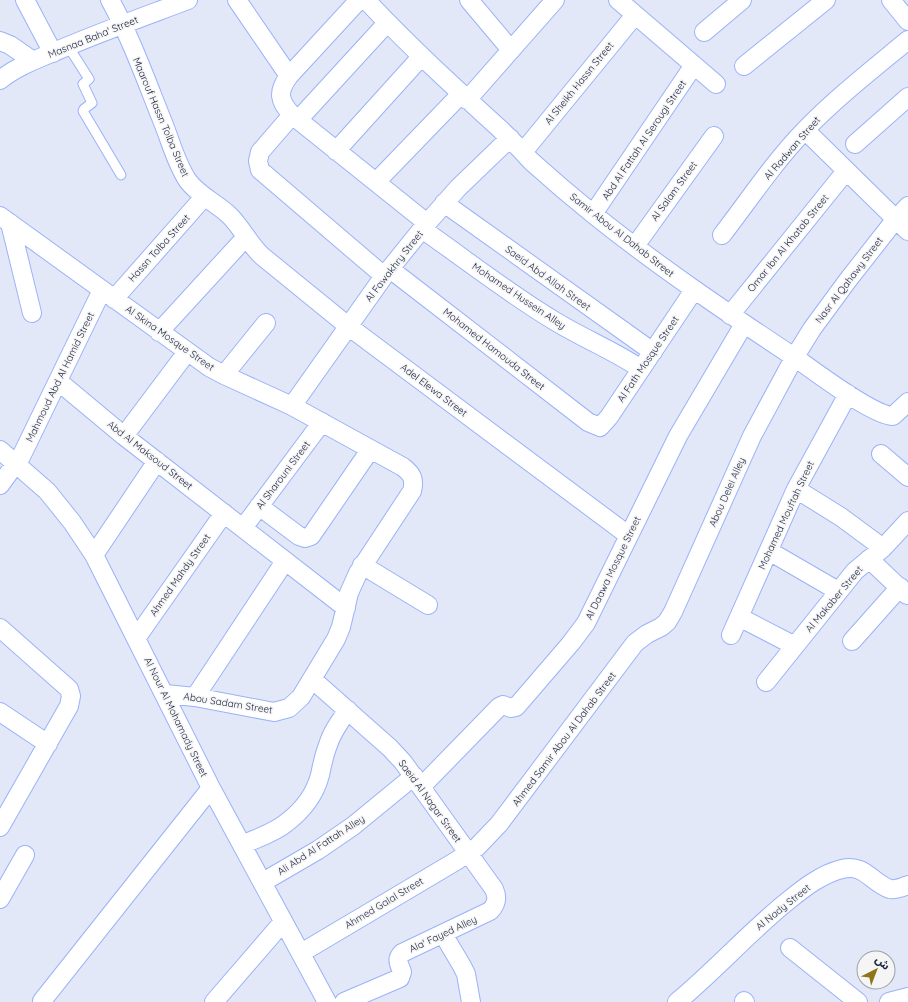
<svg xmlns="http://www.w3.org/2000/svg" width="908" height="1002" viewBox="0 0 908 1002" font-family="Quicksand,'Noto Sans Arabic',sans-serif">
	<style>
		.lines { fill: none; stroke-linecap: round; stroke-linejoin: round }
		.lane-casing { stroke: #9ab2f9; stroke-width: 11 }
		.street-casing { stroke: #9ab2f9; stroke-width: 20 }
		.lane { stroke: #fff; stroke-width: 9 }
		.street { stroke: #fff; stroke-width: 18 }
		.labels { text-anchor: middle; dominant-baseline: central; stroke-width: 3; stroke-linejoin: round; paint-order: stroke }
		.street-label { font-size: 10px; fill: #1a233e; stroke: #f5f5f5 }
	</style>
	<rect width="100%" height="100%" fill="#e2e8f7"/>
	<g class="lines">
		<defs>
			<path id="lane" d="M 68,46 L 89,79 L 83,84 L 92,103 L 84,109 L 83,111 L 121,175"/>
			<path id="street" d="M 25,0 L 53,53
				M 110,0 C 132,40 147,83 164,125 C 171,143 177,165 188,181 C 199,196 217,203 230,216 C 242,228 249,244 262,256 L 348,326 L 628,535
				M 237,0 L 289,76
				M 359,0 L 289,76 C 277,92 279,101 292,115 L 427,223
				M 366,0 C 409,46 454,87 500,129 C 511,139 521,150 531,161 C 551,179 572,197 593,214 C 659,267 729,314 800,361 C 818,374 873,415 893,416 L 908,402
				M 469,0 L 511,50
				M 618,0 L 716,84
				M 891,0 L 908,21
				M 704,32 L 742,0
				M 0,41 L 10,45 L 33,61
				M 744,66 L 826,0
				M 0,80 C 16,67 35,60 54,52 C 98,33 143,17 188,0
				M 467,100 L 555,0
				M 292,115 L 260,152 L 258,161 L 260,170 L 384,276
				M 298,120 L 387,23
				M 805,130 L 908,231
				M 855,144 L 908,97
				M 336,151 L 421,57
				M 523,152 L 635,15
				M 376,182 L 461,94
				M 444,203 L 653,352
				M 593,214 L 694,65
				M 0,216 L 209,367 L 224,375 L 292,406 L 403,467 C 412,474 415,479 412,491 L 358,573 L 349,593 L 341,627 L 336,639 L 301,697 L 289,708 L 274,712 L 195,697 L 165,694
				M 10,223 L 32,313
				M 422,229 C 465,259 508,293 553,320 C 582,338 613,350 641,369
				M 722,235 C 749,200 774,162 805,130 C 837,97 873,69 908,40
				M 635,246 L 714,136
				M 390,269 L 588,422 L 600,427 L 609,417 L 694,290
				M 114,299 L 204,197
				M 730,315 L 846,171
				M 159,332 L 246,237
				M 224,375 L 266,323
				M 58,381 L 124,436 L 346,608
				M 292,406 L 384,276 L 422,229 L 458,188 L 510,138
				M 124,436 L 187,352
				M 0,450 L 47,491 L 72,522 L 94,555 L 211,788 L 327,1002
				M 881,454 L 908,477
				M 17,465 L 102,290
				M 0,485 L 16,463
				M 796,489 L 841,517 L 883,548
				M 259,506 L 299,536 L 305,538 L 311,536 L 370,450
				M 243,528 L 322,422
				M 769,551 L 838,591
				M 94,555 L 157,461
				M 869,559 L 907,595
				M 362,565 L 428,605
				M 739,617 L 795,646
				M 0,628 L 69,689 L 71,696 L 69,706 L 0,827
				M 731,635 L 796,489 L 848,394
				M 137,637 L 224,513
				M 852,641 L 900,587
				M 312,679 L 390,748 L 403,762 L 494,889 C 498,898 497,904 490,911 L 402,953 C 395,960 400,965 402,972 L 400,978 L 344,1002
				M 766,682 L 855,571 L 883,548 L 908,521
				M 195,697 L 285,561
				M 0,712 L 48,744
				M 421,787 L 499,707 L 503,705 L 511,708 L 516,707 L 571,643 L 586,623 L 678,436 L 744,324
				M 242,845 C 257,838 274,833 286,823 C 302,811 315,794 320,775 C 322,765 324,755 328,745 C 332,732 340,721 348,710
				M 263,882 L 318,850 L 353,826 L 414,776
				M 0,899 L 25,855
				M 443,934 L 462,966 L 466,974 L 471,1002
				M 790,948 L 858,1002
				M 301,953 L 456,861 L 477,847 L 499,824 L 635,643 L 647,634 L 661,627 L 667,622 L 673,612 L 752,436 L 794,358 L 812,329 L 848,280 L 895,220 L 908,206
				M 42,1001 L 211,788
				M 744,1001 L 745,1002
				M 214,1002 L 283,922
				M 677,1002 C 716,970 750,931 789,900 C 805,887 822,874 842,869 C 864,863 872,883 890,889 C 896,890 903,887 908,885
				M 889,1002 L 908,997"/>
		</defs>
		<!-- lane casing -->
		<use href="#lane" class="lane-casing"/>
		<!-- street casing -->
		<use href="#street" class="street-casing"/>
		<!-- lane -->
		<use href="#lane" class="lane"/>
		<!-- street -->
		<use href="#street" class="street"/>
	</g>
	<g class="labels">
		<!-- street labels -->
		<g class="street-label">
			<text transform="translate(93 37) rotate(-22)">Masnaa Baha' Street</text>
			<text transform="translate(579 83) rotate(-51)">Al Sheikh Hassn Street</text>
			<text transform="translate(161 117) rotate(67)">Maarouf Hassn Tolba Street</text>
			<text transform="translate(644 140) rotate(-56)">Abd Al Fattah Al Serougi Street</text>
			<text transform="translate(792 148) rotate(-49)">Al Radwan Street</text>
			<text transform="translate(674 191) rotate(-54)">Al Salam Street</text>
			<text transform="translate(622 235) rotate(38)">Samir Abou Al Dahab Street</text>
			<text transform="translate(788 243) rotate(-51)">Omar Ibn Al Khatab Street</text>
			<text transform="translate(159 248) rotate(-48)">Hassn Tolba Street</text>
			<text transform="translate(394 266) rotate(-52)">Al Fawakhry Street</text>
			<text transform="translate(548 278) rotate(36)">Saeid Abd Allah Street</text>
			<text transform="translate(849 280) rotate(-53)">Nasr Al Qahawy Street</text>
			<text transform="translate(519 296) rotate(34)">Mohamed Hussein Alley</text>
			<text transform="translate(170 338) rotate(35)">Al Skina Mosque Street</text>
			<text transform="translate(494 349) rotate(38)">Mohamed Hamouda Street</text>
			<text transform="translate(648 359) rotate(-56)">Al Fath Mosque Street</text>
			<text transform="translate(60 377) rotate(-64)">Mahmoud Abd Al Hamid Street</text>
			<text transform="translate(434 390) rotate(37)">Adel Elewa Street</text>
			<text transform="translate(150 455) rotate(38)">Abd Al Maksoud Street</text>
			<text transform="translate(283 475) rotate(-53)">Al Sharouni Street</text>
			<text transform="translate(727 492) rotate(-66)">Abou Delei Alley</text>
			<text transform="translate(786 515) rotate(-65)">Mohamed Mouftah Street</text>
			<text transform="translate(613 568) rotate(-64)">Al Daawa Mosque Street</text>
			<text transform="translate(180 575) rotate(-55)">Ahmed Mahdy Street</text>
			<text transform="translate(834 599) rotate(-50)">Al Makaber Street</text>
			<text transform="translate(228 703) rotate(9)">Abou Sadam Street</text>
			<text transform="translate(176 717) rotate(64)">Al Nour Al Mohamady Street</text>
			<text transform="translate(564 739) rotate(-53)">Ahmed Samir Abou Al Dahab Street</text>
			<text transform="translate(430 801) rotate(54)">Saeid Al Nagar Street</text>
			<text transform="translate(321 845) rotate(-33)">Ali Abd Al Fattah Alley</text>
			<text transform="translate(384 903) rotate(-31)">Ahmed Galal Street</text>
			<text transform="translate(783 907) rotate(-39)">Al Nady Street</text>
			<text transform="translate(443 934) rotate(-25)">Ala' Fayed Alley</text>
		</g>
	</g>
	<!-- north arrow -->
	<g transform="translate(876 970) rotate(42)"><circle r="19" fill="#f5f5f5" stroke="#9da1ac"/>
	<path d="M0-3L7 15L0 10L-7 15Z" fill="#907419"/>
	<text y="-6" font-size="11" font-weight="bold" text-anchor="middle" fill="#1a233e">ش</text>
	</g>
</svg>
